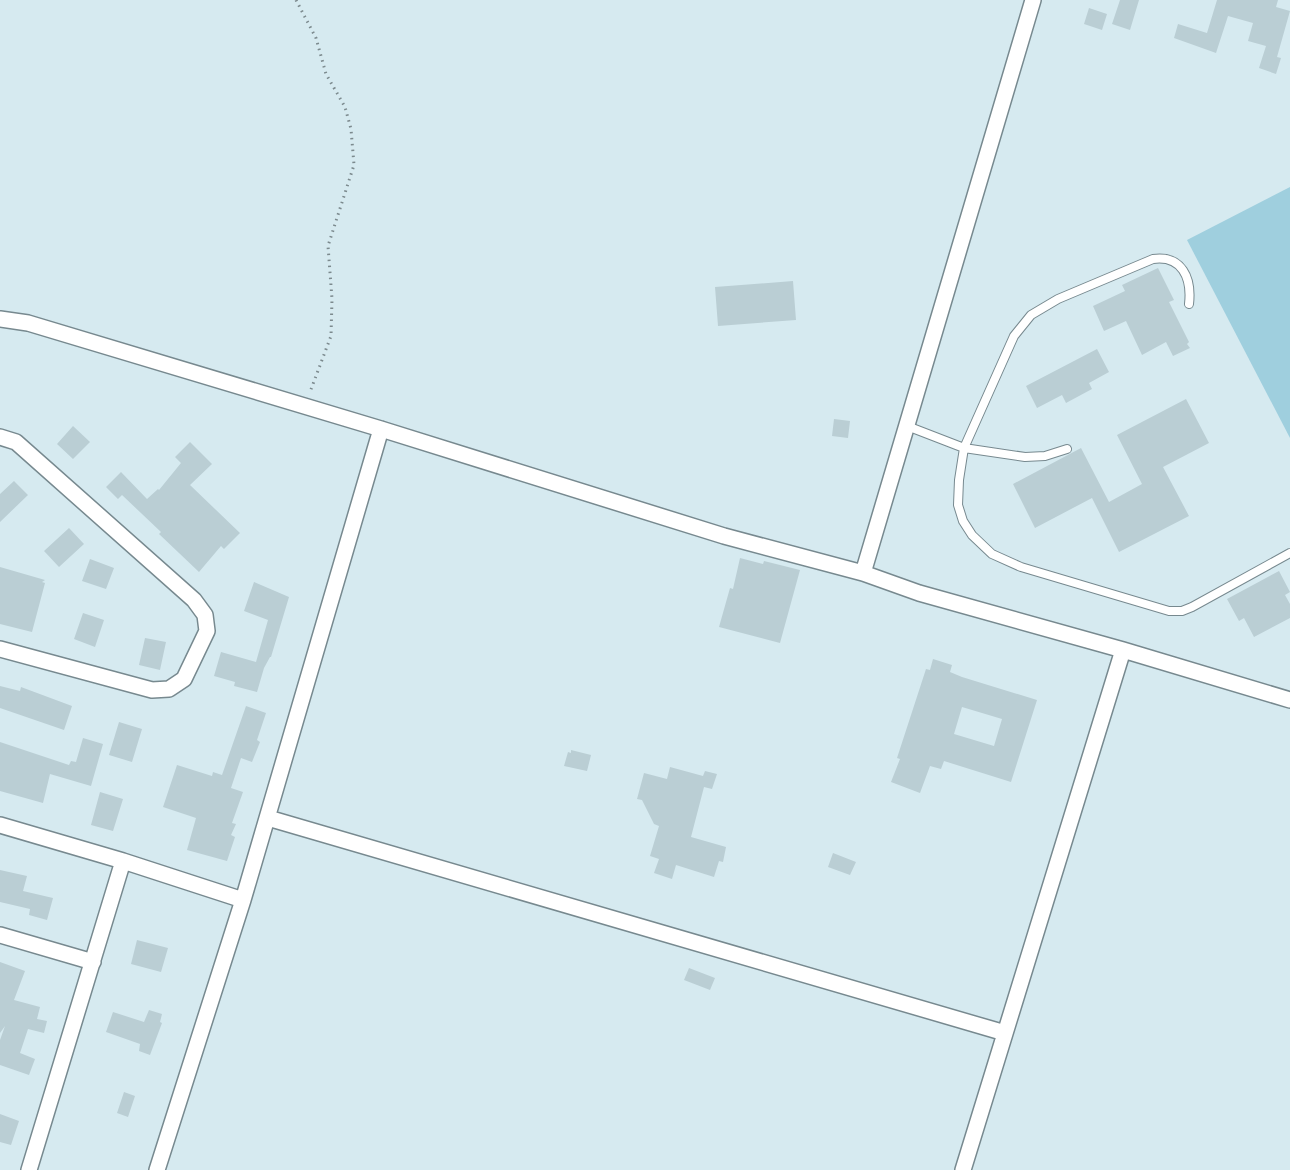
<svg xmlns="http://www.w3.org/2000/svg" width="1290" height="1170" viewBox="0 0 1290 1170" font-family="'PT Serif',serif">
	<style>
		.green { fill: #9fcfde }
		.building { fill: #baced4; fill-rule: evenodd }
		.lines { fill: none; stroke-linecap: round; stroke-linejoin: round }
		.service-casing { stroke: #77898f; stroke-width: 10 }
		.minor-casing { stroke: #77898f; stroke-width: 18 }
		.path { stroke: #7c8a8e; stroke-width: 3; stroke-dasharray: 1.5 4.5; stroke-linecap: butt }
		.service { stroke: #fff; stroke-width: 8 }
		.minor { stroke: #fff; stroke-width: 15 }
	</style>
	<rect width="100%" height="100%" fill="#d6eaf0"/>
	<!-- green -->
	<path class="green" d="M 1290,187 L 1290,438 L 1187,240 Z"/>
	<!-- building -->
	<path class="building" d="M 1120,0 L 1139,0 L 1130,30 L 1112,24 Z
		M 1217,0 L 1278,0 L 1276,7 L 1290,11 L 1277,57 L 1281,58 L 1276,74 L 1259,68 L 1266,46 L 1248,41 L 1253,23 L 1228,16 L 1216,53 L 1174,38 L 1178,24 L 1207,33 Z
		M 1089,8 L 1107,14 L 1102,30 L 1084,24 Z
		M 1158,268 L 1174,300 L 1169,302 L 1189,342 L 1187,344 L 1190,348 L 1173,356 L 1166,342 L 1142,355 L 1126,321 L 1104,331 L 1093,306 L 1125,291 L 1122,285 Z
		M 793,281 L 796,320 L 718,326 L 715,287 Z
		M 1097,349 L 1109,372 L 1089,383 L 1092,389 L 1066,403 L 1062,395 L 1037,408 L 1026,386 Z
		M 1186,399 L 1209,443 L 1163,467 L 1189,516 L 1119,552 L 1092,498 L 1035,528 L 1013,484 L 1081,448 L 1109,502 L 1142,484 L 1117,435 Z
		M 834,419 L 850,421 L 848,438 L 832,436 Z
		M 73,426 L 90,442 L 73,459 L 57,444 Z
		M 190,442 L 212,464 L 190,485 L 240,533 L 224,549 L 221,546 L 199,572 L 159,534 L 161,532 L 122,495 L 118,499 L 106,487 L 121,472 L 147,499 L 158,489 L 159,490 L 181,463 L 175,457 Z
		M 14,481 L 28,495 L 0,522 L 0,494 Z
		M 69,528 L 84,544 L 59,567 L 44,551 Z
		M 740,558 L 763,564 L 764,561 L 800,570 L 780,643 L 719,627 L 730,588 L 733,589 Z
		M 90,559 L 114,568 L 106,589 L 82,581 Z
		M 0,567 L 45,580 L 42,582 L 45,583 L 32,632 L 0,624 Z
		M 1279,571 L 1290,592 L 1285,595 L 1290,604 L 1290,618 L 1254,637 L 1244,618 L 1239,621 L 1227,599 Z
		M 254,582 L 289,597 L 271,657 L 270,657 L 264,668 L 257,692 L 234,686 L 235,682 L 214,676 L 221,652 L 256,662 L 268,620 L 244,611 Z
		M 83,613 L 104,620 L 95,647 L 74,639 Z
		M 145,638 L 166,642 L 160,670 L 139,665 Z
		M 933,659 L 952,665 L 950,672 L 962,677 L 1037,700 L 1011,782 L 944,761 L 941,769 L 930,766 L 920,793 L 891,782 L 900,759 L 897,758 L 926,669 L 930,670 ZM 962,707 L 1002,719 L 994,746 L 954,734 Z
		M 0,686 L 20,691 L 21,687 L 72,706 L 64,730 L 0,708 Z
		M 246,706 L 266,713 L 257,740 L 260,742 L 252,762 L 241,758 L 231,788 L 243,792 L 232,823 L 236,824 L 231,835 L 235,837 L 227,861 L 187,850 L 196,818 L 163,807 L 177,765 L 212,776 L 213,772 L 222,775 Z
		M 119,722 L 142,729 L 132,762 L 109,755 Z
		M 83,738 L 103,744 L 91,786 L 50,774 L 43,803 L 0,791 L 0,742 L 69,765 L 71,761 L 76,762 Z
		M 571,750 L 591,755 L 587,771 L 564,766 L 568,752 L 571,753 Z
		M 670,767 L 703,776 L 705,771 L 717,774 L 712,789 L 704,787 L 691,837 L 726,847 L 723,862 L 719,861 L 714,877 L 676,865 L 672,879 L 654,873 L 659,859 L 650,856 L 659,826 L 654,824 L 642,800 L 637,799 L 644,773 L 667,779 Z
		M 100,792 L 123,799 L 113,831 L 91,825 Z
		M 833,853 L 856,862 L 850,875 L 828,867 Z
		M 0,870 L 27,876 L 23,891 L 53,898 L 47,920 L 29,915 L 30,909 L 0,902 Z
		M 137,940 L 168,948 L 161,972 L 131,964 Z
		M 0,962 L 25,971 L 14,1000 L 40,1007 L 37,1019 L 47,1021 L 44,1033 L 28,1029 L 20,1053 L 35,1059 L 29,1075 L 0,1065 L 0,1040 L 5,1026 L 0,1033 Z
		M 689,968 L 715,978 L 710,990 L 684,980 Z
		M 149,1010 L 162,1014 L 160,1022 L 162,1023 L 150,1055 L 139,1051 L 140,1044 L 106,1032 L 113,1012 L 144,1022 Z
		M 124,1092 L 135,1096 L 128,1117 L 117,1113 Z
		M 0,1114 L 19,1121 L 11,1145 L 0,1142 Z"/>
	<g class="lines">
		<defs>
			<path id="service" d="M 1189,304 C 1192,278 1182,255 1153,259 L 1058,299 L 1031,315 L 1014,336 L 964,448 L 959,480 L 958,505 L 963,521 L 972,535 L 992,554 L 1021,567 L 1169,611 L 1182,611 L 1192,607 L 1290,553
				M 907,426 L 964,448 L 1025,457 L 1045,456 L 1067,449"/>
			<path id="minor" d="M 0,319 L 28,323 L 381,429 L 724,536 L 863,573 L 919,593 L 1123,650 L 1290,700
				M 0,437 L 16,442 L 194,600 L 205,615 L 207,631 L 184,679 L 169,689 L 152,690 L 0,649
				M 863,573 L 1033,0
				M 268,818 L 1005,1033
				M 0,825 L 123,861 L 243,900
				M 0,935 L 93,962
				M 29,1170 L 123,861
				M 157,1170 L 243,900 L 381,429
				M 963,1170 L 1123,650"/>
		</defs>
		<!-- service casing -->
		<use href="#service" class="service-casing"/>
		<!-- minor casing -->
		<use href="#minor" class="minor-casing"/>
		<!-- path -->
		<path class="path" d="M 296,0 L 316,38 L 326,74 L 345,107 L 351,129 L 354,165 L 328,246 L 332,299 L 331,336 L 310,392"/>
		<!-- service -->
		<use href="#service" class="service"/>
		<!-- minor -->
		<use href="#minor" class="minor"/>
	</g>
</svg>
